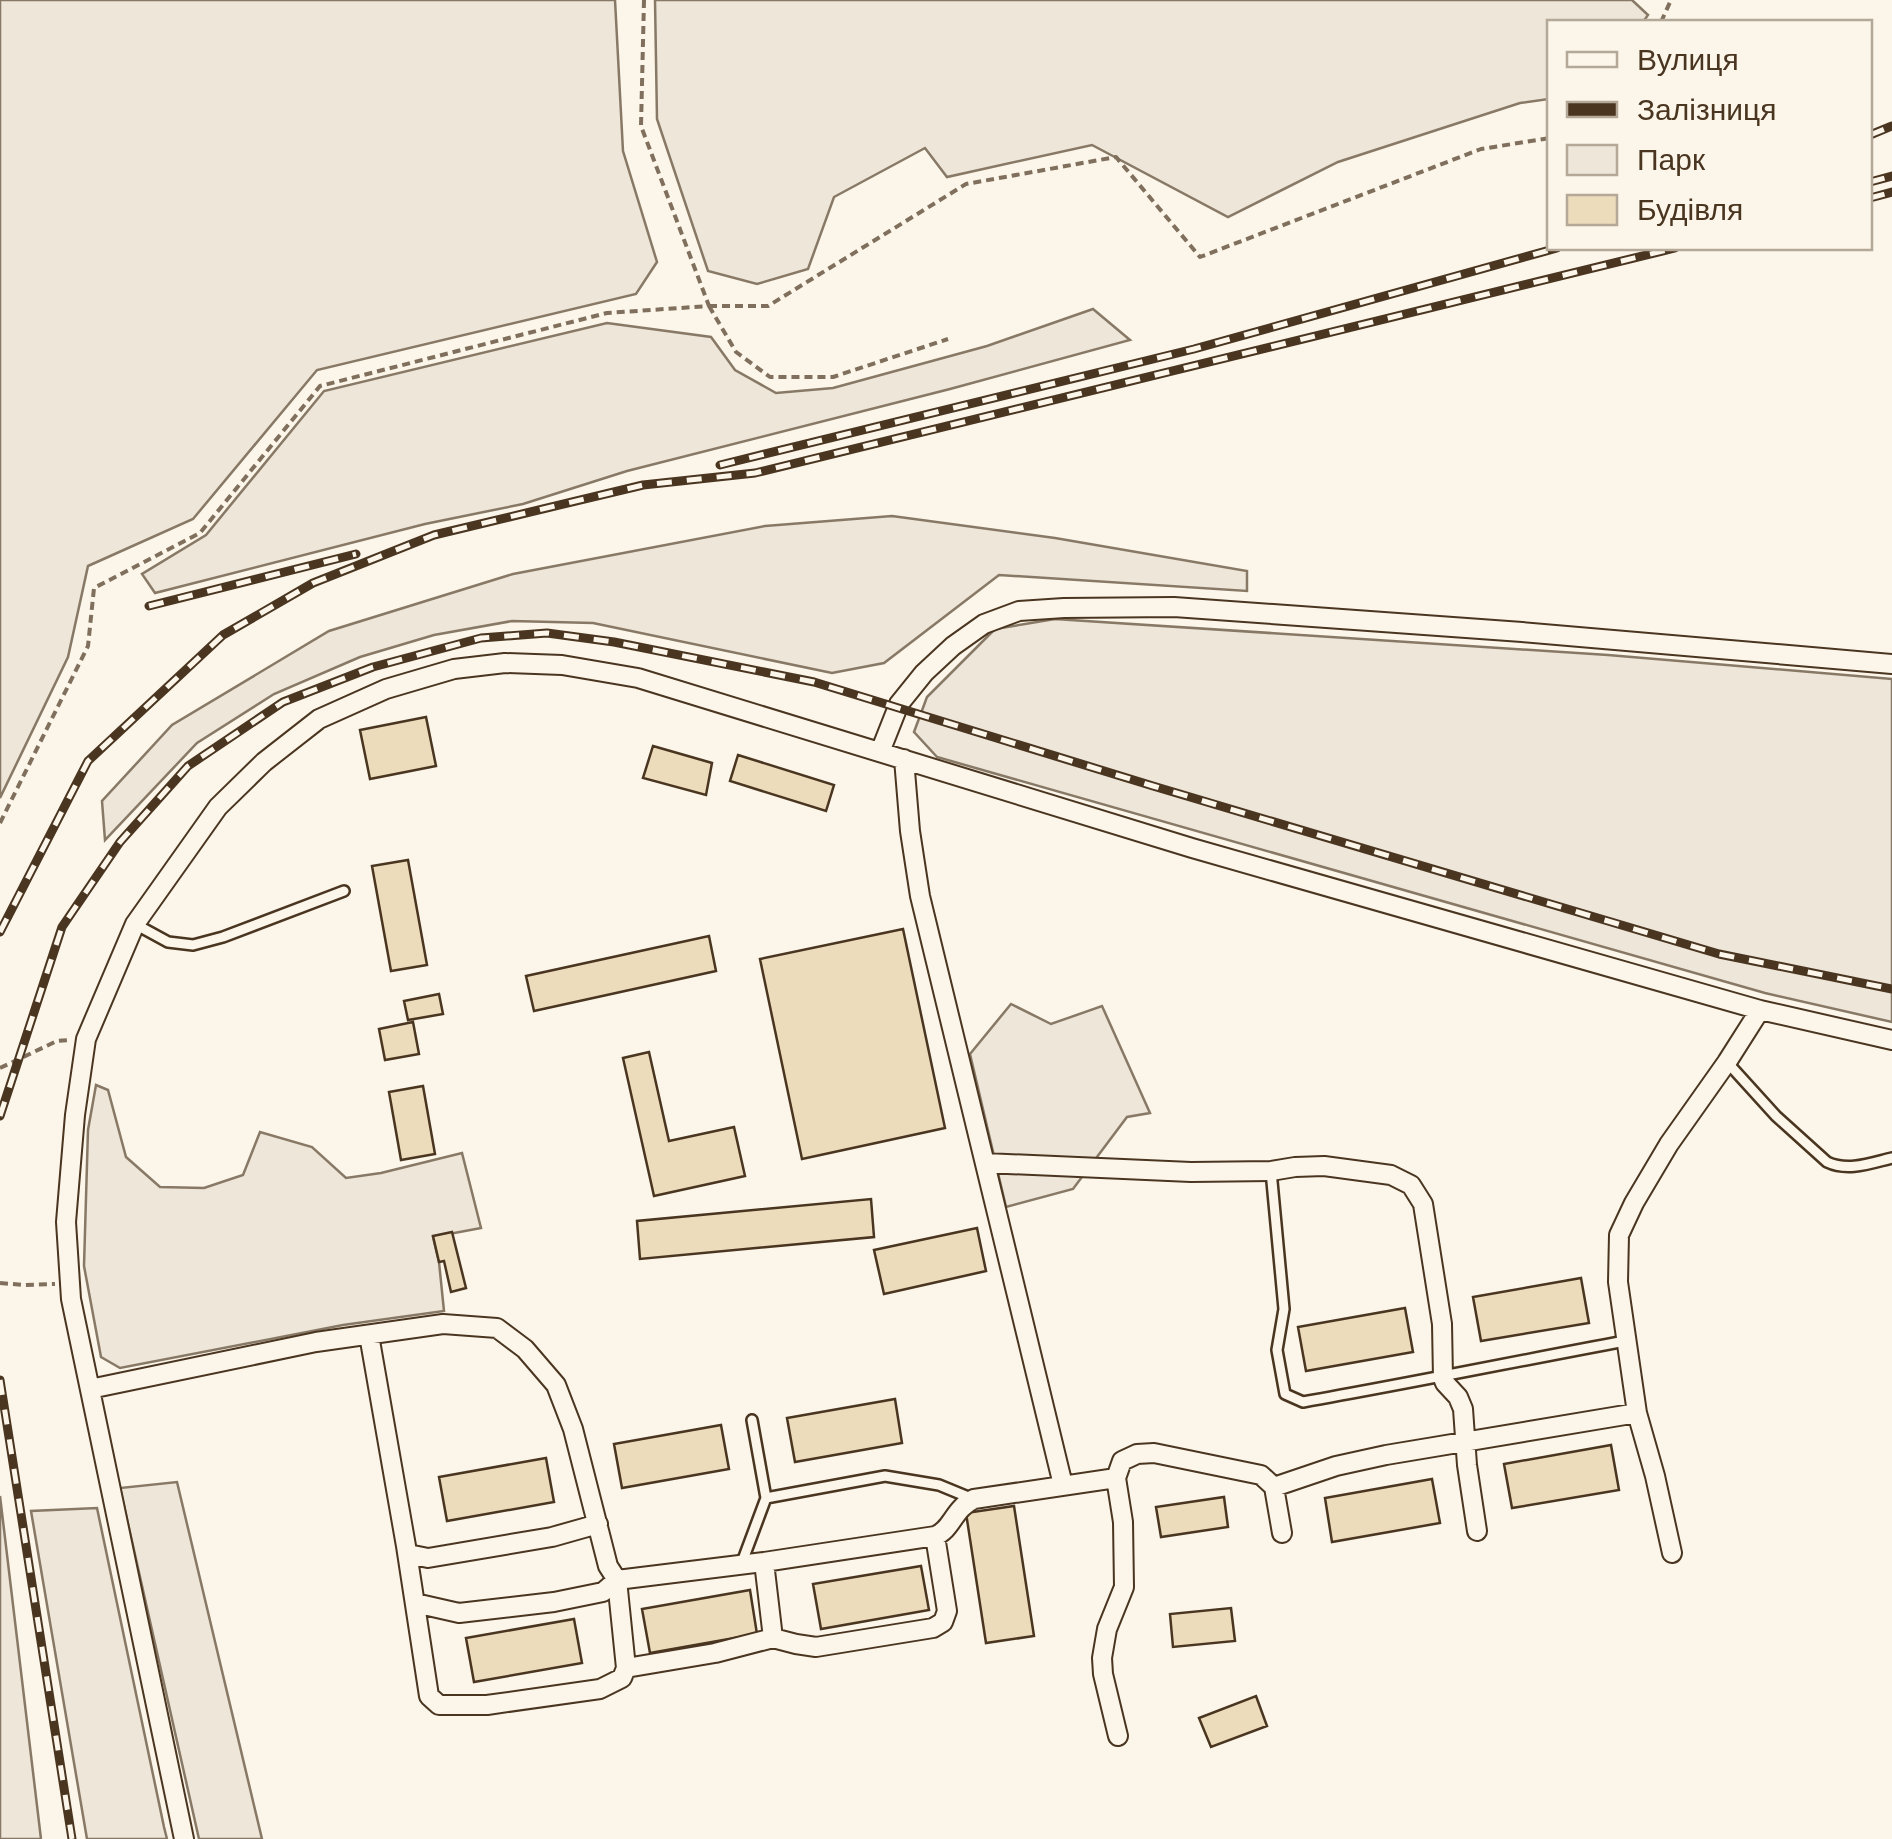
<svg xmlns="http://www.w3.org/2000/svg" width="1892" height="1839" viewBox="0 0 1892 1839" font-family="'Work Sans',sans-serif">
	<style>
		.green { fill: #ede6d9; stroke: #887966; stroke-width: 2.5 }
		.building { fill: #ecdcbc; stroke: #4a3520; stroke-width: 2.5 }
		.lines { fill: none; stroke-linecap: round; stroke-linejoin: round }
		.service-casing { stroke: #4a3520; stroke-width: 14 }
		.minor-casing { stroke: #4a3520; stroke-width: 22 }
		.path { stroke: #7f6f5c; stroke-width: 4; stroke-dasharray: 8 5; stroke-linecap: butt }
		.service { stroke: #fbf6e9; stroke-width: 9 }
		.minor { stroke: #fbf6e9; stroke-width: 18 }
		.rail-casing { stroke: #4a3520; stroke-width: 9 }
		.rail { stroke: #fbf6e9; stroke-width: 5; stroke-dasharray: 15; stroke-linecap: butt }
	</style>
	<rect width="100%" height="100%" fill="#fbf6e9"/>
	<!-- green -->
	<path class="green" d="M 0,0 L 615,0 L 623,151 L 657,262 L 636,294 L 317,370 L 193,519 L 88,566 L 68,657 L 0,798 Z
		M 655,0 L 1632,0 L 1648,15 L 1643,22 L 1550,22 L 1549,99 L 1520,103 L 1338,162 L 1228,217 L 1092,145 L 947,177 L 925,148 L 834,197 L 808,269 L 757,284 L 708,271 L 657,119 Z
		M 1093,309 L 1130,340 L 950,389 L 627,471 L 523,504 L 425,524 L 155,593 L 142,574 L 206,535 L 324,391 L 607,323 L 711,337 L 735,370 L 776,393 L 833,388 L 987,346 Z
		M 892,516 L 1055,538 L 1247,571 L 1247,591 L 999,575 L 884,663 L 832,673 L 593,623 L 512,621 L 434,635 L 360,657 L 274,694 L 197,743 L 105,840 L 102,801 L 172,725 L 329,631 L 513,574 L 765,526 Z
		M 1055,619 L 1608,655 L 1892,679 L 1892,1022 L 1765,993 L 937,757 L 914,732 L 927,697 L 995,629 Z
		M 1011,1004 L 1051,1024 L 1102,1006 L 1150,1113 L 1127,1117 L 1073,1189 L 1006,1207 L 970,1054 Z
		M 96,1085 L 108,1090 L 126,1157 L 160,1187 L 204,1188 L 243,1175 L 260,1132 L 312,1147 L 346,1178 L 381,1173 L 462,1153 L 481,1228 L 433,1237 L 439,1262 L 444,1311 L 343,1325 L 120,1368 L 101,1357 L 84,1266 L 88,1130 Z
		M 177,1482 L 262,1839 L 199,1839 L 120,1488 Z
		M 0,1496 L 41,1839 L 42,1839 L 0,1839 Z
		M 97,1508 L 164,1827 L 167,1839 L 87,1839 L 31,1511 Z"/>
	<!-- building -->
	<path class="building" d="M 426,717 L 436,766 L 370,779 L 360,730 Z
		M 653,746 L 712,763 L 706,795 L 643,778 Z
		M 738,755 L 834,785 L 826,811 L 730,781 Z
		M 408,860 L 427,965 L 391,971 L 372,866 Z
		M 903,929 L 945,1128 L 802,1159 L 760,959 Z
		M 709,936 L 716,971 L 534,1011 L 526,976 Z
		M 439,994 L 443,1014 L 408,1020 L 404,1001 Z
		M 413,1022 L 419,1054 L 385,1060 L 379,1029 Z
		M 649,1052 L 669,1141 L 734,1127 L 745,1176 L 654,1196 L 623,1058 Z
		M 423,1086 L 435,1154 L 401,1160 L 389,1092 Z
		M 871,1199 L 874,1237 L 640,1259 L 637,1221 Z
		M 977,1228 L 986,1271 L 884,1294 L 874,1250 Z
		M 452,1232 L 466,1288 L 451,1292 L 444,1261 L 439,1262 L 433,1236 Z
		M 1581,1278 L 1589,1323 L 1481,1341 L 1473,1297 Z
		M 1405,1308 L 1413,1352 L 1306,1371 L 1298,1327 Z
		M 895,1399 L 902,1443 L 795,1462 L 787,1418 Z
		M 721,1425 L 729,1469 L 622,1488 L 614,1444 Z
		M 1611,1445 L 1619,1490 L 1512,1508 L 1504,1464 Z
		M 546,1458 L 554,1502 L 447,1521 L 439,1477 Z
		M 1432,1479 L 1440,1523 L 1332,1542 L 1325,1498 Z
		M 1224,1497 L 1228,1527 L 1161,1537 L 1156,1507 Z
		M 1014,1506 L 1034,1636 L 986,1643 L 966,1513 Z
		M 921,1566 L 929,1610 L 821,1629 L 813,1584 Z
		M 750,1590 L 757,1634 L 650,1653 L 642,1609 Z
		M 1231,1608 L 1235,1641 L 1173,1647 L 1170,1614 Z
		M 574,1619 L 582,1663 L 474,1682 L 466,1638 Z
		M 1256,1696 L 1267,1726 L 1211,1747 L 1199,1718 Z"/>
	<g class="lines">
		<defs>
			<path id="service" d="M 135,924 L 168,942 L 193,945 L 223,937 L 344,891
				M 1727,1062 L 1776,1116 L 1827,1162 C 1848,1172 1871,1163 1892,1158
				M 1271,1171 L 1284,1309 L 1277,1350 L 1285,1394 L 1303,1402 C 1411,1383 1518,1361 1625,1341
				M 766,1498 L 885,1476 L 939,1485 L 973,1499
				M 741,1565 L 766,1498 L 752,1420"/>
			<path id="minor" d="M 880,752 L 899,704 L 924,673 L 953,646 L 984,624 L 1019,611 L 1064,608 L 1174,607 L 1522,632 L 1892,664
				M 904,759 L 910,831 L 920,896 L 1063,1485
				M 985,1163 L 1191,1172 L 1271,1171 L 1295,1167 L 1324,1166 L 1391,1175 L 1411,1185 L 1423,1204 L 1442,1324 L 1443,1378 L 1445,1383 L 1458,1397 L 1463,1409 L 1467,1465 L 1477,1531
				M 369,1335 L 406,1546 L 429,1696 L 439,1705 L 487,1705 L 600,1689 L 622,1678 L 626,1668 L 617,1580
				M 90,1389 L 316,1342 L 443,1324 L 497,1328 L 525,1349 L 556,1385 L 573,1429 L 608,1566 L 617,1580 L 764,1562 L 935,1536 C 952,1530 953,1509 974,1499 L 1116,1478 L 1122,1461 L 1137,1454 L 1154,1453 L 1261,1475 L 1274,1487 L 1282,1533
				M 1116,1478 L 1123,1522 L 1124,1587 L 1107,1629 L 1102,1658 L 1103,1674 L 1118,1736
				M 1274,1487 L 1336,1466 L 1386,1455 L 1637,1413
				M 1672,1553 L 1655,1476 L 1637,1413 L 1618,1282 L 1619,1235 L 1634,1203 L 1669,1144 L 1727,1062 L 1760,1010
				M 408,1554 L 428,1558 L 552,1537 L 598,1524
				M 764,1562 L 773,1638
				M 415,1603 L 459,1613 L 554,1602 L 603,1592 L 617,1580
				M 626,1668 L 715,1653 L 773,1638 L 796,1644 L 816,1647 L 933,1628 L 943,1622 L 947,1611 L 935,1536
				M 184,1839 L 71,1299 L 66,1222 L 75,1115 L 86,1039 L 135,924 L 218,807 L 264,762 L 319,719 L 386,689 L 454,669 L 505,663 L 562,665 L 638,678 L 1192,848 L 1760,1010 L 1892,1040"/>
		</defs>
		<!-- service casing -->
		<use href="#service" class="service-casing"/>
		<!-- minor casing -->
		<use href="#minor" class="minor-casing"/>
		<!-- path -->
		<path class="path" d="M 1661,22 L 1671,0
			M 709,306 L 768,306 L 966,184 L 1116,157 L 1200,257 L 1481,149 L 1550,138
			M 709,306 L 736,352 L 770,377 L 833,377 L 948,339
			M 0,823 L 88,646 L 94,588 L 200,533 L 320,386 L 607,313 L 709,306 L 641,126 L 644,0
			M 0,1068 L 57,1041 L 69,1040
			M 0,1283 L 25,1285 L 55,1284"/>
		<!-- service -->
		<use href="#service" class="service"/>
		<!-- minor -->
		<use href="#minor" class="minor"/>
		<defs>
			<path id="rail" d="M 1870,135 L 1892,126
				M 1870,182 L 1892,176
				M 1870,198 L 1892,192
				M 720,465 L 1194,349 L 1557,248
				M 149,606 L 356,554
				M 0,932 L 88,761 L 223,635 L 313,583 L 434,535 L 643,485 L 755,473 L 1675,248
				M 0,1116 L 62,927 L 120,842 L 188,766 L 283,702 L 373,667 L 481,638 L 547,633 L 614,642 L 814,682 L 1153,786 L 1719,954 L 1892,989
				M 0,1380 L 72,1839"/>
		</defs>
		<!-- rail casing -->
		<use href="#rail" class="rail-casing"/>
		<!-- rail -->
		<use href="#rail" class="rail"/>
	</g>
	<!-- legend -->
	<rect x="1547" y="20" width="325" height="230" fill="#fbf6e9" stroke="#b4a999" stroke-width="2.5"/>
	<rect x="1567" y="52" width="50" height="15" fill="#fbf6e9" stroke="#b4a999" stroke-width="2.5"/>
	<text x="1637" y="70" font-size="30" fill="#4a3520">Вулиця</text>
	<rect x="1567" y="102" width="50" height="15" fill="#4a3520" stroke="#b4a999" stroke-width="2.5"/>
	<text x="1637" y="120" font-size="30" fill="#4a3520">Залізниця</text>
	<rect x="1567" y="145" width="50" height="30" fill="#ede6d9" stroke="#b4a999" stroke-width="2.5"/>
	<text x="1637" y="170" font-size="30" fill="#4a3520">Парк</text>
	<rect x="1567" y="195" width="50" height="30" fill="#ecdcbc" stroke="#b4a999" stroke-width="2.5"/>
	<text x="1637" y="220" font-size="30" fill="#4a3520">Будівля</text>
</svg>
